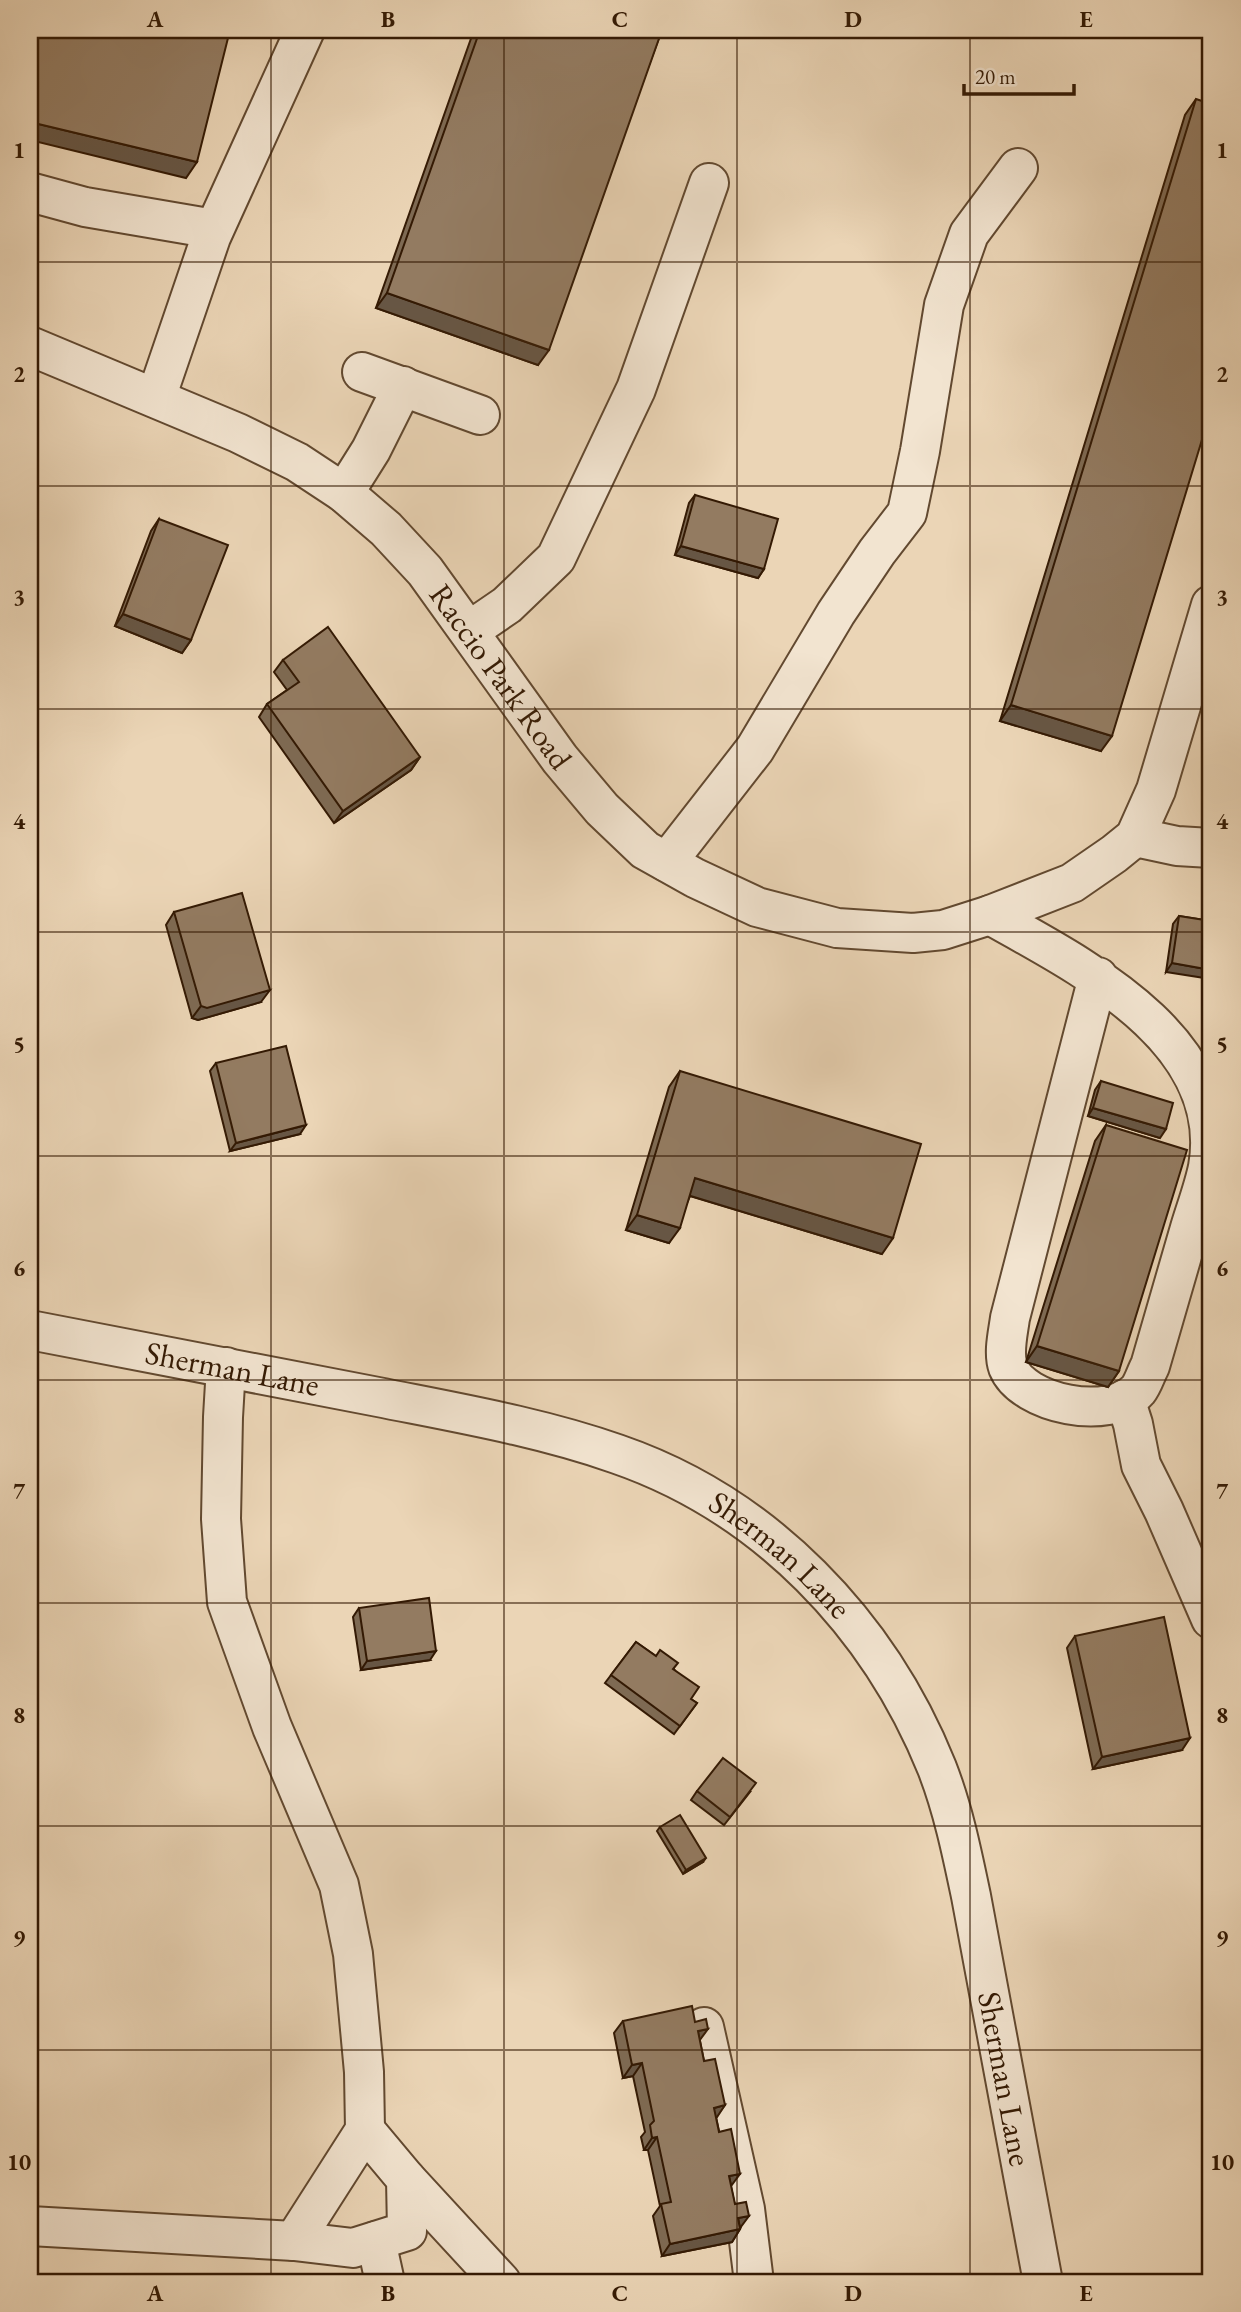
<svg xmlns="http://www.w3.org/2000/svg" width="1241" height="2312" viewBox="0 0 1241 2312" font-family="'EB Garamond',serif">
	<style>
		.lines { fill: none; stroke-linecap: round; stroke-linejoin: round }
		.minor-casing { stroke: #624930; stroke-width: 42 }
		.minor { stroke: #f2e4d0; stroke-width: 38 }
		.wall { fill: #7e6a53; stroke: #341a04; stroke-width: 2 }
		.shaded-wall { fill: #675644; stroke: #341a04; stroke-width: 2 }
		.building { fill: #937b61; stroke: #341a04; stroke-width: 2 }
		.grid { fill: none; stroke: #341a04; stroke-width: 2; stroke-opacity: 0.55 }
		.labels { text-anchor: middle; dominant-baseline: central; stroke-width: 7; stroke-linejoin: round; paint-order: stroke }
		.street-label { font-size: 32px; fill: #341a04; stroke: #f2e4d0 }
		.neatline { fill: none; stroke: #341a04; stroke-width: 2.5 }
		.grid-label { font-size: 23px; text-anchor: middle; font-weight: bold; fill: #341a04 }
	</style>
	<rect width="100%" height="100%" fill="#ebd5b6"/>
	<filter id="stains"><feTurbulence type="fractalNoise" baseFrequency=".00286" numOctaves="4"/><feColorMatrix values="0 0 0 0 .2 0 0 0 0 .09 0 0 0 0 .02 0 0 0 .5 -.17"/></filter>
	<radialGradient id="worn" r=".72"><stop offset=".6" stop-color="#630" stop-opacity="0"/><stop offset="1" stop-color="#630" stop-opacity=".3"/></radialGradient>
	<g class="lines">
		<defs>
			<g id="minor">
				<path d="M 30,192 L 85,207 L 214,229"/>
				<path id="s1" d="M 30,346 L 238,433 L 297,462 L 344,493 L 386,529 L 425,571 L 560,759 L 602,809 L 645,850 L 695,878 L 757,907 L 837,928 L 913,933 L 943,930 L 990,915 L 1072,883 L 1114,854 L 1135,837 L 1156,790 L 1211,605"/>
				<path d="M 362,372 L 480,415"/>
				<path d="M 156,398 L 211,237 L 305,30"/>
				<path d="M 344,493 L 371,450 L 403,386"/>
				<path d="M 469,631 L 507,605 L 556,558 L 636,389 L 709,183"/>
				<path d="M 1135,837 L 1177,846 L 1211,848"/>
				<path d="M 667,862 L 755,749 L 836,613 L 877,552 L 907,513 L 920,451 L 944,305 L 969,234 L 1018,168"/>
				<path d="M 990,915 C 1081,966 1230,1040 1208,1167 C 1204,1187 1196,1208 1190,1228 C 1177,1274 1163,1320 1150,1366 C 1146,1373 1143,1384 1138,1390 C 1110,1422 1023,1404 1008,1367 C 1003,1353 1008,1333 1010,1318 L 1098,977"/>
				<path id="s2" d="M 30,1330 C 146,1352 262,1374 378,1397 C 458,1413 540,1427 617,1454 C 765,1505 879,1624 937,1768 C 953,1809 962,1853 971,1896 L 1043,2282"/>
				<path d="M 1125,1399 L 1133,1424 L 1141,1465 L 1164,1511 L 1211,1619"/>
				<path d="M 704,2027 L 745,2209 L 754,2282"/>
				<path d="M 406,2179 L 501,2282"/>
				<path d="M 30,2226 L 294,2241 L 365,2130 L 364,2072 L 353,1954 L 339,1885 L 272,1727 L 227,1602 L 221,1519 L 223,1417 L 226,1367"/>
				<path d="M 294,2241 L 353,2248 L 407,2231 L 406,2179 L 365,2130"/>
				<path d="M 376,2241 L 385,2282"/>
			</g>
		</defs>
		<!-- minor casing -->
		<use href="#minor" class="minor-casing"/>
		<!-- minor -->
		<use href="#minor" class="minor"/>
	</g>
	<!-- wall -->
	<path class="wall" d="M 474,30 L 662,30 L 538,365 L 376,308 Z
		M 1196,99 L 1101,751 L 1000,721 L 1185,115 Z
		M 695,495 L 764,569 L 758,578 L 675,555 L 689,503 Z
		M 159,519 L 191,640 L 182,653 L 115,626 L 151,531 Z
		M 283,660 L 420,757 L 411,770 L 334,823 L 259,717 L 267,704 L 287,690 L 274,672 Z
		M 174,912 L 261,1002 L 198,1020 L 192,1018 L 166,925 Z
		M 1179,916 L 1211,921 L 1166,972 L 1173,924 Z
		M 216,1063 L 300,1134 L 230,1151 L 210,1071 Z
		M 680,1071 L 882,1254 L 690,1196 L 669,1243 L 626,1230 L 669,1087 Z
		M 1101,1081 L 1160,1138 L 1088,1116 L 1095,1090 Z
		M 1106,1125 L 1119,1371 L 1108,1387 L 1026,1362 L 1095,1141 Z
		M 359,1608 L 430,1660 L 361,1670 L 353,1617 Z
		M 1075,1636 L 1182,1750 L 1093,1769 L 1067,1648 Z
		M 636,1642 L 674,1669 L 691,1699 L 697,1703 L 674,1734 L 605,1683 Z
		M 697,1791 L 750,1792 L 724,1825 L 691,1800 Z
		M 660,1827 L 703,1862 L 683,1874 L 657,1831 Z
		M 623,2021 L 700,2041 L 704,2061 L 725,2105 L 716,2117 L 740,2229 L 732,2242 L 662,2256 L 653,2216 L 660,2206 L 648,2150 L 644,2150 L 641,2137 L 645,2132 L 633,2076 L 623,2078 L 614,2033 Z"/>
	<!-- shaded-wall -->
	<path class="shaded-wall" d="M 30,122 L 197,162 L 186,178 L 30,140 Z
		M 387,293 L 549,350 L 538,365 L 376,308 Z
		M 681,546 L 764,569 L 758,578 L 675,555 Z
		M 123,614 L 191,640 L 182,653 L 115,626 Z
		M 1011,705 L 1112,736 L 1101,751 L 1000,721 Z
		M 420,757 L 411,770 L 334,823 L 343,811 Z
		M 1172,963 L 1211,970 L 1211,979 L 1166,972 Z
		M 270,990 L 261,1002 L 198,1020 L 192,1018 L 201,1006 Z
		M 1093,1108 L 1166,1129 L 1160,1138 L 1088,1116 Z
		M 306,1125 L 300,1134 L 230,1151 L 236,1143 Z
		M 695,1178 L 893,1238 L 882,1254 L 684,1194 Z
		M 637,1215 L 680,1228 L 669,1243 L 626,1230 Z
		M 1037,1346 L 1119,1371 L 1108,1387 L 1026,1362 Z
		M 436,1651 L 430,1660 L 361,1670 L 367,1661 Z
		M 1190,1738 L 1182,1750 L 1093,1769 L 1102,1757 Z
		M 706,1858 L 703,1862 L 683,1874 L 686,1870 Z
		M 708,2029 L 699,2041 L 698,2031 Z
		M 642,2063 L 633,2076 L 623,2078 L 632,2065 Z
		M 725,2105 L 717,2117 L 705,2120 L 714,2108 Z
		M 657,2137 L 648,2150 L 644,2150 L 652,2138 Z
		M 740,2174 L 731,2186 L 729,2176 Z
		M 749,2216 L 740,2228 L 738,2218 Z
		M 740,2229 L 732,2242 L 662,2256 L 670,2244 Z"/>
	<!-- building -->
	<path class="building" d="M 30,30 L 230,30 L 197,162 L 30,122 Z
		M 480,30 L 662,30 L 549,350 L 387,293 Z
		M 1196,99 L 1211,104 L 1211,410 L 1112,736 L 1011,705 Z
		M 695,495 L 778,519 L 764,569 L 681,546 Z
		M 159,519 L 228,545 L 191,640 L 123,614 Z
		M 328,627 L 420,757 L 343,811 L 267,704 L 299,682 L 283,660 Z
		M 242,893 L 270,990 L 207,1008 L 201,1006 L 174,912 Z
		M 1179,916 L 1211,921 L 1211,970 L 1172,963 Z
		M 286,1046 L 306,1125 L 236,1143 L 216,1063 Z
		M 680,1071 L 921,1144 L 893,1238 L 695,1178 L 680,1228 L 637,1215 Z
		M 1101,1081 L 1173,1103 L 1166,1129 L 1093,1108 Z
		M 1106,1125 L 1187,1150 L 1119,1371 L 1037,1346 Z
		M 429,1598 L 436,1651 L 367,1661 L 359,1608 Z
		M 1164,1617 L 1190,1738 L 1102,1757 L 1075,1636 Z
		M 636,1642 L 656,1656 L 660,1650 L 678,1663 L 673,1669 L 699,1687 L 691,1699 L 697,1703 L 680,1726 L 611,1675 Z
		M 723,1758 L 756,1783 L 730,1817 L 697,1791 Z
		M 680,1815 L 706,1858 L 686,1870 L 660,1827 Z
		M 692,2006 L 695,2022 L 706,2019 L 708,2029 L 698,2031 L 704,2061 L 715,2059 L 725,2105 L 714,2108 L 719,2132 L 731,2129 L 740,2174 L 729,2176 L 735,2204 L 746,2202 L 749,2216 L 738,2218 L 740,2229 L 670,2244 L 661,2204 L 671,2202 L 657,2137 L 652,2138 L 650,2125 L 654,2121 L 642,2063 L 632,2065 L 623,2021 Z"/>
	<!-- grid -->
	<path class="grid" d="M 271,30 L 271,2282M 504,30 L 504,2282M 737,30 L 737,2282M 970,30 L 970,2282M 30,262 L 1211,262M 30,486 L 1211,486M 30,709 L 1211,709M 30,932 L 1211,932M 30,1156 L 1211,1156M 30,1380 L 1211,1380M 30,1603 L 1211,1603M 30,1826 L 1211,1826M 30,2050 L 1211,2050"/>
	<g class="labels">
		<!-- street labels -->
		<g class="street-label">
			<text stroke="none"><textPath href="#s1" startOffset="590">Raccio Park Road</textPath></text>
			<text stroke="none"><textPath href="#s2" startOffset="206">Sherman Lane</textPath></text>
			<text stroke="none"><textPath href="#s2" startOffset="794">Sherman Lane</textPath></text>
			<text stroke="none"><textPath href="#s2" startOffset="1381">Sherman Lane</textPath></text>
		</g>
	</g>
	<!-- margin -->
	<rect width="1241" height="2312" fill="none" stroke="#ebd5b6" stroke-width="77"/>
	<!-- scale -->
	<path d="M964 84v10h110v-10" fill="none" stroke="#341a04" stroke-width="3.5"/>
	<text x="975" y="84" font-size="21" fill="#341a04" stroke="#f2e4d0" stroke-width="5" paint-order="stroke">20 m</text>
	<rect x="38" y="38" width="1164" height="2236" class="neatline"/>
	<g class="grid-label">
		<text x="155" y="27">A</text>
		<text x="388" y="27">B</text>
		<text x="620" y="27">C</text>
		<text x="853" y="27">D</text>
		<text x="1086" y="27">E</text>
		<text x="19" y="158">1</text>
		<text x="1222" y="158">1</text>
		<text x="19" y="382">2</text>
		<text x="1222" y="382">2</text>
		<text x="19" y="605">3</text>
		<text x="1222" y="605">3</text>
		<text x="19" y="829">4</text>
		<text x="1222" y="829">4</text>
		<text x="19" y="1052">5</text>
		<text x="1222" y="1052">5</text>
		<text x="19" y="1276">6</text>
		<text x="1222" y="1276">6</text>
		<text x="19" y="1499">7</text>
		<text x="1222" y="1499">7</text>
		<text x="19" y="1723">8</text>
		<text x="1222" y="1723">8</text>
		<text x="19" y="1946">9</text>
		<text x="1222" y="1946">9</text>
		<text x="19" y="2170">10</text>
		<text x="1222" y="2170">10</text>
		<text x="155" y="2301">A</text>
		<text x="388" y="2301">B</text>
		<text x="620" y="2301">C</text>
		<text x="853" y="2301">D</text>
		<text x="1086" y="2301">E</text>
	</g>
	<rect width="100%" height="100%" filter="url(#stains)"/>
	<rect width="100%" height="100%" fill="url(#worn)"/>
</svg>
